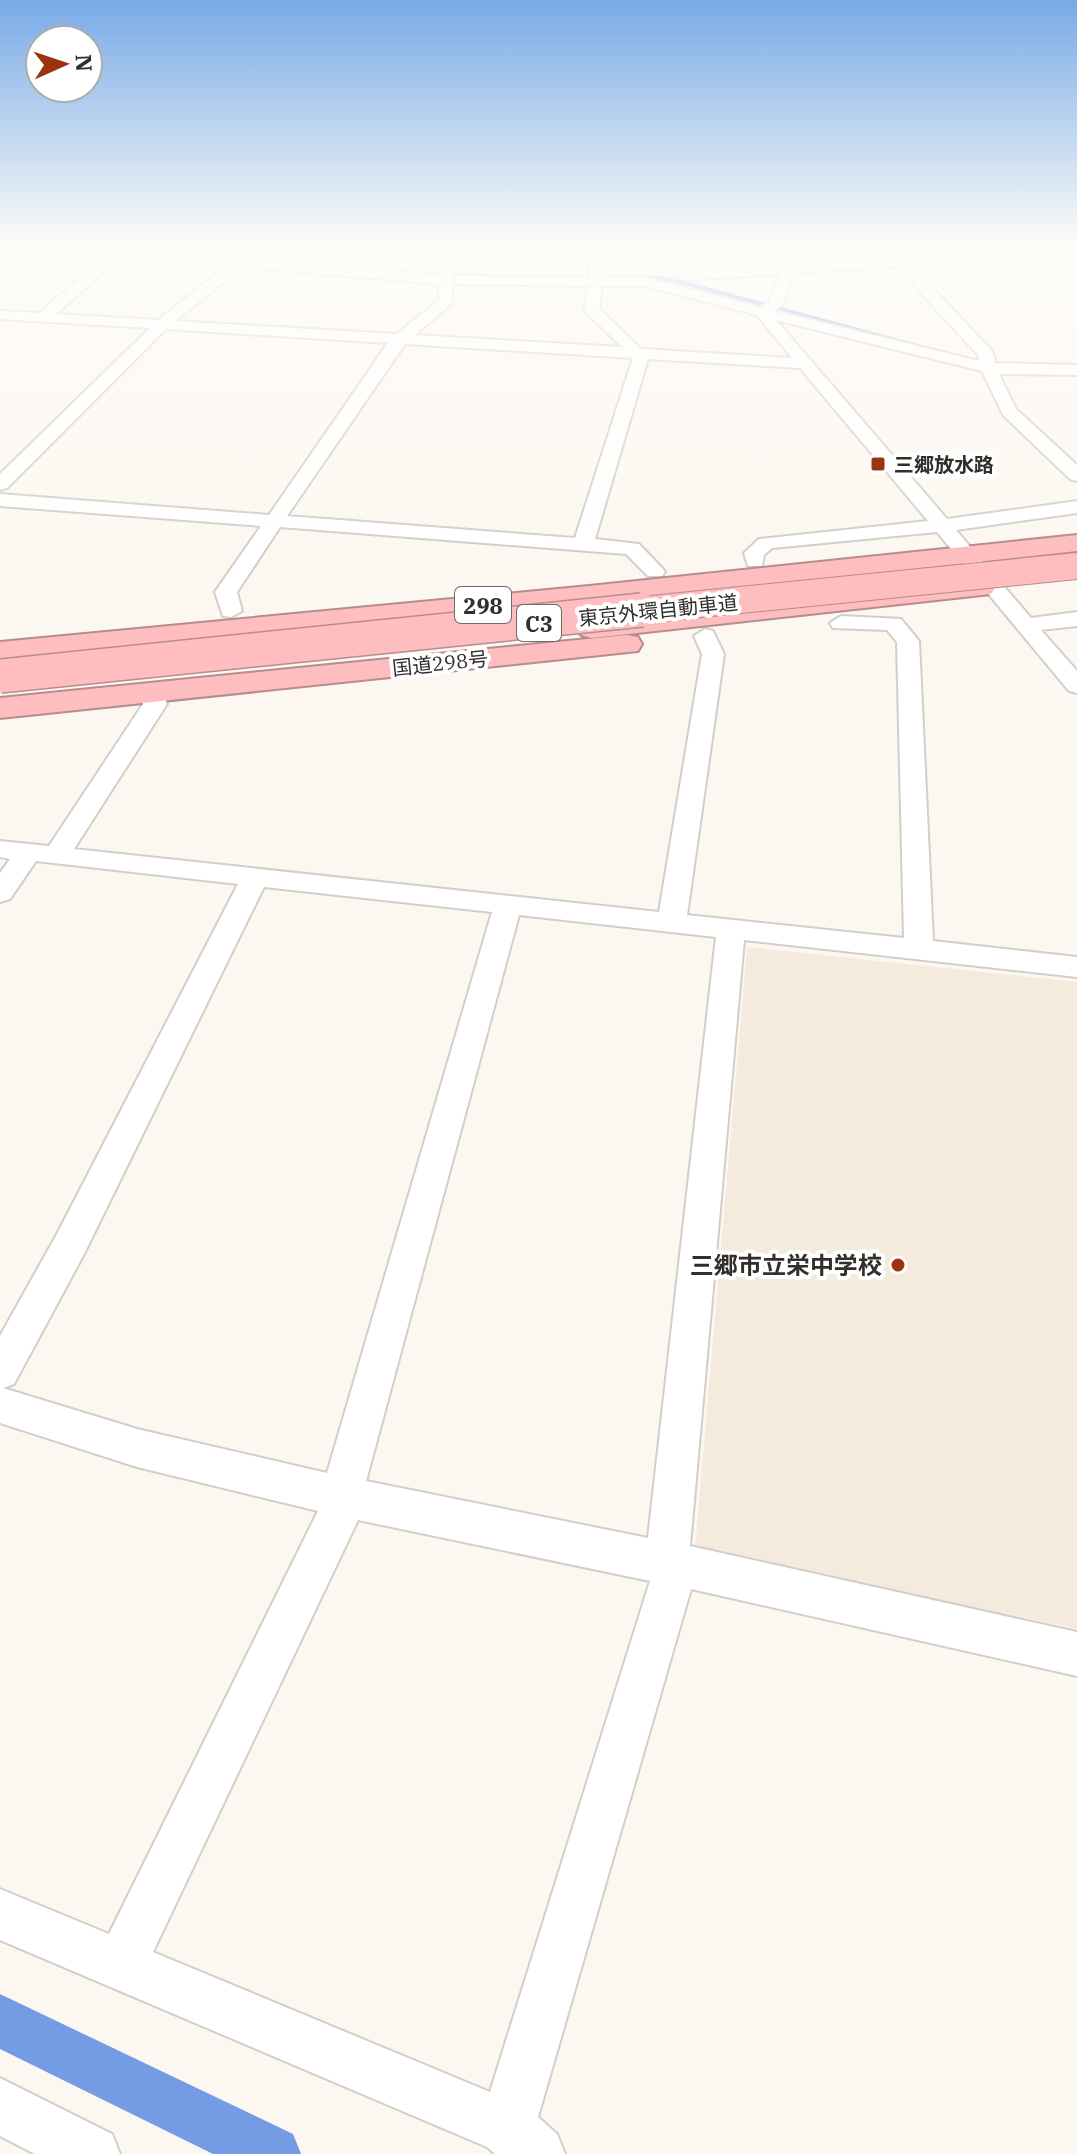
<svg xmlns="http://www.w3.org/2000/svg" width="1077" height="2154" viewBox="0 0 1077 2154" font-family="'IBM Plex Serif','Noto Sans JP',serif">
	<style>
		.built { fill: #f4ebde }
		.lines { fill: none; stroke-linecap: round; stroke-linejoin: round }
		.stream { stroke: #739ce5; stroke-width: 4 }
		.canal { fill: #739ce5; fill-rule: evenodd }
		.minor-casing { stroke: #d3cfc8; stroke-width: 4 }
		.highway-casing { stroke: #b68c8c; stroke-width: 4 }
		.minor { fill: #fff; fill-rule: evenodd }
		.highway { fill: #febebf; fill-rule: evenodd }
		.highway-bridge-far1-casing { stroke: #b68c8c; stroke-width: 28; stroke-linecap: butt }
		.highway-bridge-casing { stroke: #b68c8c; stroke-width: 36; stroke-linecap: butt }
		.highway-bridge-far1 { stroke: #febebf; stroke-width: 26 }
		.highway-bridge { stroke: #febebf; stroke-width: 33 }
		.poi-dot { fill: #9b340e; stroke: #fff; stroke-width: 3 }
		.labels { text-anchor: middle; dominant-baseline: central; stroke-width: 8; stroke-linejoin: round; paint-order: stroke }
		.far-poi-label { font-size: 20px; font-weight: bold; fill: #312f2d; stroke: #fff; text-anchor: start }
		.far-street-label { font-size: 20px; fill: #312f2d; stroke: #fff }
		.shield { fill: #fff; stroke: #6f6d6c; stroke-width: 2 }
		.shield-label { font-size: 22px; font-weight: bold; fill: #312f2d }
		.poi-label { font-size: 24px; font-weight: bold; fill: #312f2d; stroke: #fff; text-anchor: end }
	</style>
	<rect width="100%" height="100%" fill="#fcf8f1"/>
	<!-- built -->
	<path class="built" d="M 747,947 L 1077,982 L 1077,1629 L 695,1548 Z"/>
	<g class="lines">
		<!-- stream -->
		<path class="stream" d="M 68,246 L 108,248
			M 133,248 L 235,256
			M 252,258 L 301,264
			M 443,275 L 489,276
			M 603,277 L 661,278 L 684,283 L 943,353"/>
		<!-- canal -->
		<path class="canal" d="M 0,1994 L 293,2134 L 301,2154 L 213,2154 L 0,2049 Z"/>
		<defs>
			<path id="minor" d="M 3,246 L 114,249 L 132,246 L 130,249 L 439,275 L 438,246 L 451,246 L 453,276 L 590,277 L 584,246 L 597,246 L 604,277 L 645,278 L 759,307 L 769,302 L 779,274 L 684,280 L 677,276 L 684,272 L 772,266 L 755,246 L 768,246 L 787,266 L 1064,250 L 1064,256 L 1059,257 L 912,266 L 992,351 L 996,363 L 1077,365 L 1077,375 L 999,374 L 1016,409 L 1077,465 L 1077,481 L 1070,479 L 1003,415 L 982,371 L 776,320 L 947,519 L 1077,501 L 1077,513 L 956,530 L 1031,618 L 1077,612 L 1077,626 L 1041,630 L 1077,671 L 1077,693 L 1069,691 L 937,532 L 772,548 L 764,555 L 762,566 L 748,566 L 744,553 L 759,539 L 928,521 L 800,368 L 648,359 L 595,539 L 639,544 L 662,568 L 665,572 L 662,576 L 648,576 L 626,554 L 280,527 L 237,592 L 242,611 L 231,617 L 223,616 L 215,592 L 261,526 L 0,506 L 0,494 L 269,515 L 388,343 L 166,329 L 7,488 L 0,490 L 0,474 L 150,328 L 0,319 L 0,311 L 39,313 L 106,256 L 10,250 ZM 122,256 L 227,265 L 158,320 L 56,314 ZM 243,267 L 439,284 L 439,300 L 397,334 L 175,321 ZM 897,267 L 978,355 L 979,361 L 774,311 L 783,304 L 793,273 ZM 453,284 L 588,286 L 584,310 L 622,347 L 415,335 L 451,304 ZM 602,286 L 645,286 L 757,315 L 792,358 L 641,349 L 599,309 ZM 405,344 L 633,358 L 575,538 L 287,516 Z
				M 841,616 L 901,619 L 919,641 L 933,941 L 1077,957 L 1077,977 L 744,940 L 690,1546 L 1077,1632 L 1077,1676 L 691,1589 L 538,2117 L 557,2134 L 565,2154 L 495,2154 L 487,2147 L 0,1940 L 0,1889 L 109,1934 L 318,1511 L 137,1467 L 0,1423 L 0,1336 L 57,1234 L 238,884 L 36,861 L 10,899 L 0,902 L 0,873 L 10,859 L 0,857 L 0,841 L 49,846 L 143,704 L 142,693 L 154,686 L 162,688 L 167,704 L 74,849 L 659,912 L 702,654 L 694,636 L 705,629 L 713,631 L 724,654 L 687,915 L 904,938 L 897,642 L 887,630 L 833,628 L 830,623 ZM 264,887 L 492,912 L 327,1473 L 137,1429 L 3,1388 L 14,1384 L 83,1256 ZM 519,915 L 716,937 L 648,1538 L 366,1481 ZM 358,1520 L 650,1581 L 490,2092 L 153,1952 Z
				M 0,2078 L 112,2134 L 120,2154 L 35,2154 L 0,2136 Z"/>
			<path id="highway" d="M 1077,535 L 1077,551 L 589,604 L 0,660 L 0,642 L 589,586 Z
				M 981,579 L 991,582 L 995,588 L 991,594 L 592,638 L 581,635 L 577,629 L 581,623 L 592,620 Z
				M 627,635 L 638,637 L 642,644 L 638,651 L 0,718 L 0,698 Z"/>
		</defs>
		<!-- minor casing -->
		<use href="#minor" class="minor-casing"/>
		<!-- highway casing -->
		<use href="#highway" class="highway-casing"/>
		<!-- minor -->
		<use href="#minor" class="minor"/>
		<!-- highway -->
		<use href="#highway" class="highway"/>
		<defs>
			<path id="highway-bridge-far1" d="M 622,612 L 1077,566"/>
			<path id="highway-bridge" d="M 0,676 L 642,610"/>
		</defs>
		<!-- highway-bridge-far1 casing -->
		<use href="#highway-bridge-far1" class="highway-bridge-far1-casing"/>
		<!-- highway-bridge casing -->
		<use href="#highway-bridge" class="highway-bridge-casing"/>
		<!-- highway-bridge-far1 -->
		<use href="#highway-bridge-far1" class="highway-bridge-far1"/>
		<!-- highway-bridge -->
		<use href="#highway-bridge" class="highway-bridge"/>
	</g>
	<!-- sky -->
	<linearGradient id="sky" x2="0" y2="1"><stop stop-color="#79aae7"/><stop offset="0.45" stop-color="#fefcf9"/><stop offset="1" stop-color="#fefcf9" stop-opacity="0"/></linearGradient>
	<rect width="1077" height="547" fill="url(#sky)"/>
	<!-- markers -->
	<g class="poi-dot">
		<rect x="870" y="456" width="16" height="16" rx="4"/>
		<circle cx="898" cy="1265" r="8"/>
	</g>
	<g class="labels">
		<!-- far-poi labels -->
		<g class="far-poi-label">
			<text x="894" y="464">三郷放水路</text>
		</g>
		<!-- far-street labels -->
		<g class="far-street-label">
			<text transform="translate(658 610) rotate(-6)">東京外環自動車道</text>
			<text transform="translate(440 663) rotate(-6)">国道298号</text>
		</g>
		<!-- shield labels -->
		<g class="shield">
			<rect x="455" y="587" width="56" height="36" rx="6"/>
			<rect x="517" y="605" width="44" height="36" rx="6"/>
		</g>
		<g class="shield-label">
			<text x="483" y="605">298</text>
			<text x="539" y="623">C3</text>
		</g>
		<!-- poi labels -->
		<g class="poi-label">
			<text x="882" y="1265">三郷市立栄中学校</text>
		</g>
	</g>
	<!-- north arrow -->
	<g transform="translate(64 64) rotate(87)"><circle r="38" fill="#ffffff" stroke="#adacab" stroke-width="2"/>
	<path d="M0-6L14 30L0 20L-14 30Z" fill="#9b340e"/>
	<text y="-12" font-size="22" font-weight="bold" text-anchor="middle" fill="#312f2d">N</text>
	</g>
</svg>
